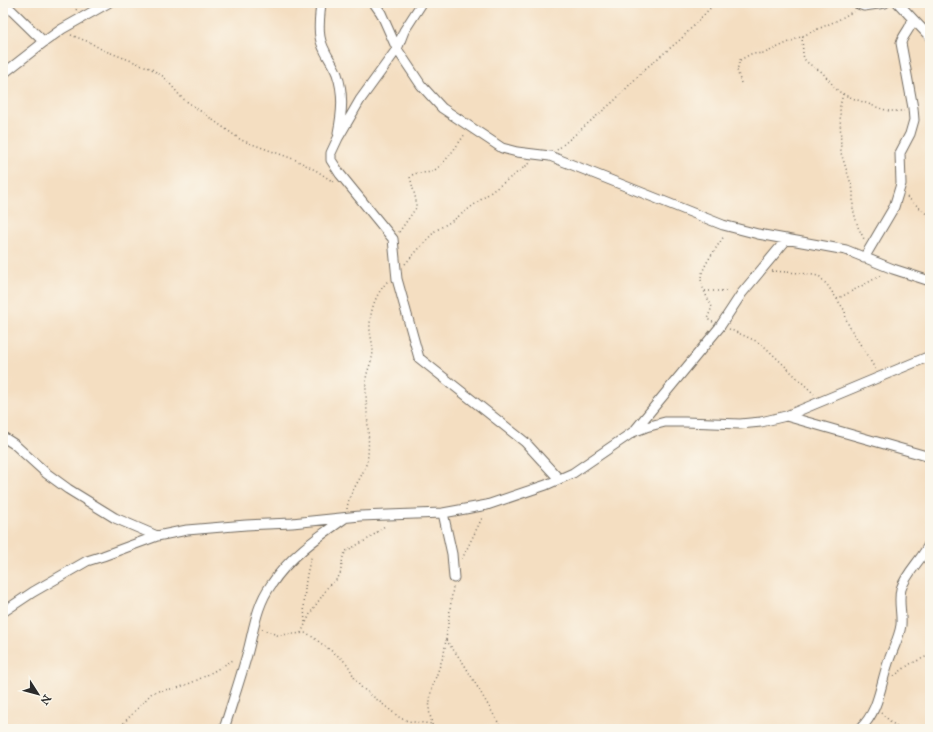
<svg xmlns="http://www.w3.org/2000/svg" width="933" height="732" viewBox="0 0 933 732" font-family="'IM FELL Great Primer',serif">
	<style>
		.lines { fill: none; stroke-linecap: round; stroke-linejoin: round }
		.street-casing { stroke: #716a60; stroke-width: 11 }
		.path { stroke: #716a60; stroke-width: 1.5; stroke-dasharray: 1 3; stroke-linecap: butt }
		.street { stroke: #fff; stroke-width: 9 }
	</style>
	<rect width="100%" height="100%" fill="#fbf7ec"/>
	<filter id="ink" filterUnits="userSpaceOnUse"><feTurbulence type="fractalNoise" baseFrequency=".025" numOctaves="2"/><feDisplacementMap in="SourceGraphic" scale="8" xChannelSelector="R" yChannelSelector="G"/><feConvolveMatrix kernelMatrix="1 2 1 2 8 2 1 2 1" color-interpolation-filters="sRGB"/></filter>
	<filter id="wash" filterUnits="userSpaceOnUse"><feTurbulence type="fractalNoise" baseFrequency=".012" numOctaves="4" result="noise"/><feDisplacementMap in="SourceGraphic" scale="16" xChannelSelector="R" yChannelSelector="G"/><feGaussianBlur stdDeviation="0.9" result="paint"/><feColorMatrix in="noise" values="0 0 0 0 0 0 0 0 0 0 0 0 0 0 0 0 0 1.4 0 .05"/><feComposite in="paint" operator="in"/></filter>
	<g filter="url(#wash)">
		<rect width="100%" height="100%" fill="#f4dec1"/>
	</g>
	<g filter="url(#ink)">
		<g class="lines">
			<defs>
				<path id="street" d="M 4,3 L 44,42
					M 321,3 C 320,14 318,26 320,37 C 322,51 332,61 337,74 C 344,94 342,113 338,133
					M 374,3 L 381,13 L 397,49 L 421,85 L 431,96 L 442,108 L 502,148 L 517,152 L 550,156 L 723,225 L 758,234 L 846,250 L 893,269 L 930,281
					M 422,3 L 404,31 L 397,49 L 360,100 L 338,138 L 331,153 L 331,160 L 340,174 L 393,239 L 397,279 L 419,358 L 525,442 L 559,479
					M 856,3 L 864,6 L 885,3
					M 912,18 L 930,37
					M 3,74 L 44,42 L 62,29 L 108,3
					M 864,258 L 894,207 L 901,184 L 900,153 L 910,134 L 914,120 L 913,108 L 901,43 C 903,34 913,27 912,18 L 898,3
					M 786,416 L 930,457
					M 635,430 L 719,328 L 742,293 L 787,239
					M 3,437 L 14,444 L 46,473 L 68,489 L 115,518 L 157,536
					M 443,513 L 452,554 L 454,578
					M 3,612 L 33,592 L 87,561 L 103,556 L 157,536 L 187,530 L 246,525 L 292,523 L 360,516 L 443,513 L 487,505 L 546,485 L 573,473 L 633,432 L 646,427 L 665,422 L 685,422 L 740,424 L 761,422 L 786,416 L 930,356
					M 224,729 C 232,703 241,677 248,651 C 254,628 257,604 271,585 C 289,557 318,537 345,518
					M 860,729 C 879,711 880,686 888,663 C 892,650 899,639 901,625 C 902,613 898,601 901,589 C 907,571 923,559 930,542"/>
			</defs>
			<!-- street casing -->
			<use href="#street" class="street-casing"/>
			<!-- path -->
			<path class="path" d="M 76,10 L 81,3
				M 71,35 L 89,42 L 103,50 L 150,68 L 164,77 L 182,98 L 241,140 L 296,160 L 317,171 L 335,183
				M 802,36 L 803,54 L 804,59 L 809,64 L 822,72 L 838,91 L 847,96 L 879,108 L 889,111 L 904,111
				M 741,83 L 737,70 L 740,60 L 751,54 L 765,53 L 838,20 L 854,11
				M 843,94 L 840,106 L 841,153 L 853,190 L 853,209 L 858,227 L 864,239
				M 557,150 L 614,101 L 645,69 L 681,39 L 715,3
				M 907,197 L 930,217
				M 399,232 L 416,208 L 416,200 L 410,177 C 415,171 423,174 431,172 C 442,168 458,144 465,134
				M 405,264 L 435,231 L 455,219 L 530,163
				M 772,271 L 800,273 L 819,276 L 828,286 L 845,311 L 846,319 L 849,326 L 876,370
				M 705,291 L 733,291
				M 837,299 L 871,281 L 881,275
				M 713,322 L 707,319 L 712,307 C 708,299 701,287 701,278 C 702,266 718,246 724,236
				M 729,329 L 756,341 L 765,347 L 814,394
				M 347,509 C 349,489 366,476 368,455 C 370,430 365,405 366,379 C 367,370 372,362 373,352 C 373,346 371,338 370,331 C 369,313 375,294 388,281
				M 462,559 L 483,516
				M 305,622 C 303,599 305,576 312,555
				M 262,629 L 277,635 L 307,633 L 341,658 L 348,665 L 356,681 L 361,687 L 399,717 C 408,723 420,722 432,724
				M 301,633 L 311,612 L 322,596 L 329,585 L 336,580 L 340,575 L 343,557 L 346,551 L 370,538 L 386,525
				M 446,640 L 464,664 L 502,729
				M 894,676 L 910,664 L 930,655
				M 881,713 L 899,729
				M 118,729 L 152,693 C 161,689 171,690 180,687 C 199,681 217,669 235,659
				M 433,729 L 429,710 L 431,691 L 444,654 L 453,587"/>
			<!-- street -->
			<use href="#street" class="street"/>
		</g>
	</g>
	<!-- margin -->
	<rect width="933" height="732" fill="none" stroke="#fbf7ec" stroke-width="16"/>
	<!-- north arrow -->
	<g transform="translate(38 694) rotate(126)" stroke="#fbf7ec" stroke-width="3" paint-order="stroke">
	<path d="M0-3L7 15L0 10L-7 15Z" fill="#2b2b2b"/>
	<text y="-6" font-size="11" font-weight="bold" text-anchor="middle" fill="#2b2b2b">N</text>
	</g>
</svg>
